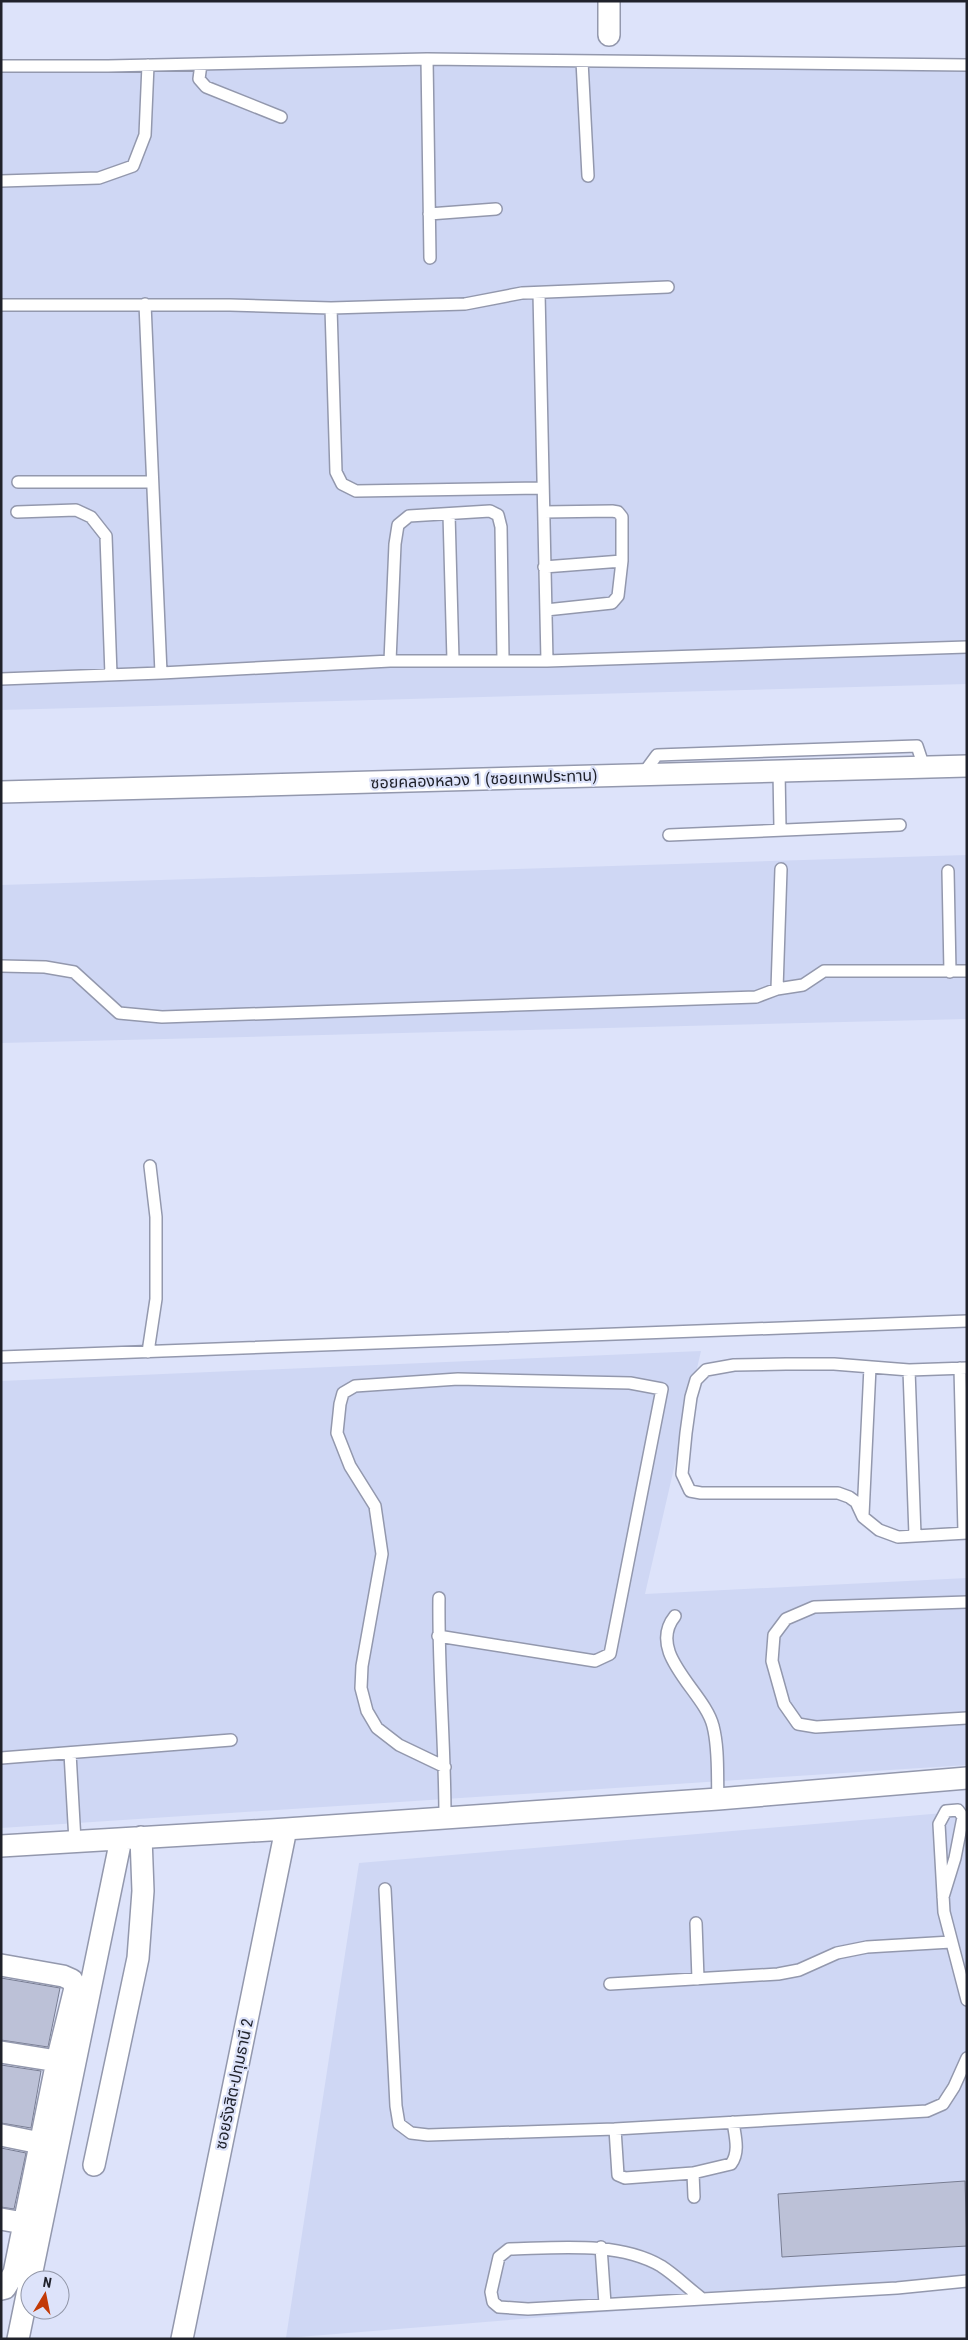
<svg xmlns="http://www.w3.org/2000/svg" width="968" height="2340" viewBox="0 0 968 2340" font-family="'Roboto Condensed','Noto Sans Thai',sans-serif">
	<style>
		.built { fill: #cfd7f4 }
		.building { fill: #bcc1d7; stroke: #787d92 }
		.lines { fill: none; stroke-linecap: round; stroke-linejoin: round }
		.lane-casing { stroke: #9398ad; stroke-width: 14 }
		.street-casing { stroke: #9398ad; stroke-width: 24 }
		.lane { stroke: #fff; stroke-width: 11 }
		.street { stroke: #fff; stroke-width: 21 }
		.labels { text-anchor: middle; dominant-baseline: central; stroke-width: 4.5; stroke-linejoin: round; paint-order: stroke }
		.street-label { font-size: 16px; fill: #20222b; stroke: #dde3fa }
	</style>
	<rect width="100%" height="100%" fill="#dde3fa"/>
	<!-- built -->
	<path class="built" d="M 1,63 L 967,69 L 967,684 L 1,710 Z
		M 967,855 L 967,1019 L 1,1043 L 1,885 Z
		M 701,1351 L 645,1594 L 967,1578 L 967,1765 L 1,1828 L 1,1381 Z
		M 967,1811 L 967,2283 L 286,2338 L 359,1863 Z"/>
	<!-- building -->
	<path class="building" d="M 1,1978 L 60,1988 L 48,2047 L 1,2040 Z
		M 1,2065 L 41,2071 L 31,2128 L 1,2123 Z
		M 1,2148 L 26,2153 L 14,2209 L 1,2207 Z
		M 965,2181 L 967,2246 L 782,2257 L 778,2194 Z"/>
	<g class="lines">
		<defs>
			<path id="lane" d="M 427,59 L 430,258
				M 582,61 L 588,176
				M 201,64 L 199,79 L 206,87 L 281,117
				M 1,66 L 108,66 L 427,59 L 967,65
				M 1,181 L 99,178 L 133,166 L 145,135 L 148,65
				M 429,214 L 496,209
				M 539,293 L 547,661
				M 145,304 L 161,673
				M 1,305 L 230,305 L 331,308
				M 18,482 L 152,482
				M 542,488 L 356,491 L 342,484 L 336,472 L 331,308 L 465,304 L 522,293 L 668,287
				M 17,512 L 76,510 L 91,517 L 106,536 L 111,675
				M 544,512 L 612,511 L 618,512 L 622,517 L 622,561 L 544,567
				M 449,514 L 453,660
				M 546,610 L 612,603 L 618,596 L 622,561
				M 390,661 L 395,544 L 398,525 L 409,516 L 490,511 L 498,515 L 501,527 L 503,659
				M 1,679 L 161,673 L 390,661 L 547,661 L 967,647
				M 779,771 L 780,828
				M 643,774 L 657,755 L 917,746 L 924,767
				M 669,835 L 900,825
				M 948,871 L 950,972
				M 1,966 L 45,967 L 74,972 L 119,1013 L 162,1017 L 756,997 L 777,989 L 803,985 L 824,971 L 967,971
				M 777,989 L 781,869
				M 148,1352 L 156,1299 L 156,1217 L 150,1166
				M 1,1357 L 967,1321
				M 960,1368 L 964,1533
				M 967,1368 L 909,1370 L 834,1364 L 786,1364 L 734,1365 L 706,1370 L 696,1380 L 691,1397 L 686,1433 L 682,1474 L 690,1491 L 701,1493 L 838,1493 L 849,1497 L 856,1502 L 863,1517 L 879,1530 L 898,1537 L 967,1533
				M 909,1370 L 915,1535
				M 863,1515 L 870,1367
				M 439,1598 C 438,1671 445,1744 445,1817
				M 967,1602 L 814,1607 L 786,1619 L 774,1635 L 772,1661 L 784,1704 L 798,1724 L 816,1727 L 967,1718
				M 675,1616 C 645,1653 705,1692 713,1726 C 719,1749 717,1775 718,1799
				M 438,1636 L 595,1661 L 610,1654 L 662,1389 L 630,1383 L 458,1379 L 355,1386 L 343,1393 L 340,1404 L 337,1433 L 350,1466 L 375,1506 L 382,1554 L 362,1666 L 361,1688 L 367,1711 L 377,1728 L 399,1745 L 445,1767
				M 70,1753 L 75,1841
				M 1,1758 L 231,1740
				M 385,1889 L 396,2106 L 399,2124 L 411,2133 L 428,2135 L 615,2129 L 927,2111 L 943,2104 L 954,2087 L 967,2058
				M 943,1897 L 955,1858 L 963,1817 L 958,1810 L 946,1811 L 939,1824 L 944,1912 L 967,2000
				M 696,1923 L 698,1979
				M 610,1984 L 778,1974 L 799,1970 L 837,1953 L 867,1947 L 951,1942
				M 615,2129 L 618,2175 L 625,2178 L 693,2173
				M 694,2197 L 693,2173 L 731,2164 C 740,2152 735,2136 733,2122
				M 601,2247 L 605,2304
				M 700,2297 C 687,2287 675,2275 661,2266 C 618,2241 557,2248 509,2249 L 499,2257 L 491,2292 L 493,2302 L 499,2307 L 528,2309 L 897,2288 L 967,2281"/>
			<path id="street" d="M 609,35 L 609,1
				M 1,792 L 967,766
				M 1,1846 L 286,1829 L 718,1799 L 967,1778
				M 1,1965 L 63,1976 L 72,1980 L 75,1988 L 57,2061 L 14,2273 L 5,2288 L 1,2289
				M 1,2052 L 57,2061
				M 1,2135 L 40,2143
				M 94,2165 L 138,1958 L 143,1891 L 141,1837
				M 1,2219 L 23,2223
				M 18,2339 L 121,1839
				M 182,2339 L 286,1829"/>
		</defs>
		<!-- lane casing -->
		<use href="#lane" class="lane-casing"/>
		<!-- street casing -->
		<use href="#street" class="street-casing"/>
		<!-- lane -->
		<use href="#lane" class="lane"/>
		<!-- street -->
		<use href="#street" class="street"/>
	</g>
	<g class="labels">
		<!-- street labels -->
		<g class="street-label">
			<text transform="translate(484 779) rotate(-2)">ซอยคลองหลวง 1 (ซอยเทพประทาน)</text>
			<text transform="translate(234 2084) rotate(-78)">ซอยรังสิต-ปทุมธานี 2</text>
		</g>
	</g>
	<!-- border -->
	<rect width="968" height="2340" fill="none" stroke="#20222b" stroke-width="5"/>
	<!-- north arrow -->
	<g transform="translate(45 2295) rotate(10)"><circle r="24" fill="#dde3fa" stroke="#9196a7"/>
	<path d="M0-4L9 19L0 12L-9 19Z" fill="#c23a07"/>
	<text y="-8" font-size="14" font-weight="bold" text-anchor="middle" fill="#20222b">N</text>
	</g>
</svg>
